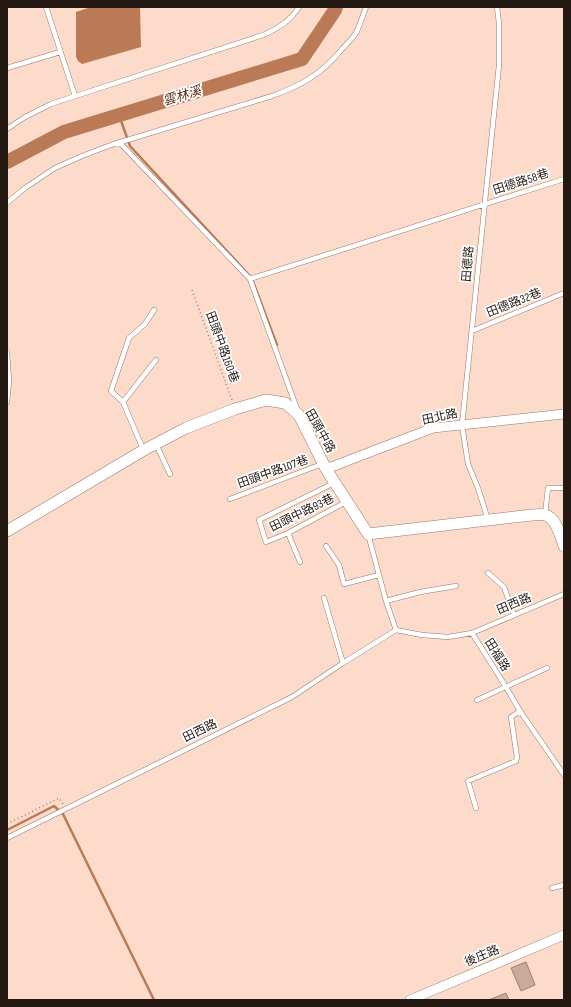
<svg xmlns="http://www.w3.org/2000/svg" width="571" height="1007" viewBox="0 0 571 1007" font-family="'Sofia Sans Condensed','Noto Sans TC',sans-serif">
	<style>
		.water { fill: #bb7a56 }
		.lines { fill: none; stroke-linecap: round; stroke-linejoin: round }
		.stream { stroke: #bb7a56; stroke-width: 2.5 }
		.river { stroke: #bb7a56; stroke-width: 14 }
		.building { fill: #caab9b; stroke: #9b7e6e }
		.service-casing { stroke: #957969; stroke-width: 5.5 }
		.minor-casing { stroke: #957969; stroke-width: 10 }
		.tertiary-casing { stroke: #957969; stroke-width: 12 }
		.path { stroke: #9b8479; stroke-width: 1.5; stroke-dasharray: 1 3; stroke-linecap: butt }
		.service { stroke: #fff; stroke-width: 4.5 }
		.minor { stroke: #fff; stroke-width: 9 }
		.tertiary { stroke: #fff; stroke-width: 11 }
		.labels { text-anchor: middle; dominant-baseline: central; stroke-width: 3.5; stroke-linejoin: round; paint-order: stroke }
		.street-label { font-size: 12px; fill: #231812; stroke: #fff }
		.water-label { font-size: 13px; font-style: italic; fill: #5a2d13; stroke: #fff }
	</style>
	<rect width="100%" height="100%" fill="#fcdbcb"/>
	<!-- water -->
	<path class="water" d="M 91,7 L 140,7 L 141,47 L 82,64 L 78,61 L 76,57 L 76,12 Z"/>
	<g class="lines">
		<!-- stream -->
		<path class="stream" d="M 119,115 L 130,146 L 249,275
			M 252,279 L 277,345
			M 7,830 L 54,806 L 63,814 L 154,1000"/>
		<!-- river -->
		<path class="river" d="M 7,162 L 64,132 L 302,59 L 335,10 L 336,7"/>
	</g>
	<!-- building -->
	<path class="building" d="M 526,962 L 535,985 L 521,991 L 511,968 Z
		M 506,993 L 509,1000 L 489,1000 Z"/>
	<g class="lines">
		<defs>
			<path id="service" d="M 46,7 L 75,96
				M 7,68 L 60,52
				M 7,129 L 25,117 L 51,104 L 263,35 C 279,28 290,21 299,7
				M 120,143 L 250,279 L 564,179
				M 7,203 L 25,188 L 55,168 L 82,156 L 111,145 L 272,96 C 302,85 322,74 342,49 C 347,44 352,39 356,33 C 360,25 363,15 366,7
				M 250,279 L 297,409
				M 472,331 L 564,293
				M 7,352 L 9,381 L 7,402
				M 123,402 L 156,360
				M 156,444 L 170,474
				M 143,449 L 123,402 L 111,391 L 129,338 L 145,324 L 154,310
				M 334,483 L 259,520 L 266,542 L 288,533 L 346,502
				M 230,499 L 322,464
				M 545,515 L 548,488 L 564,488
				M 488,520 L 478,488 L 468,464 L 462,425 L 499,65 L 499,23 L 497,7
				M 288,533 L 300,562
				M 368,534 L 386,601 L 396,630 L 422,635 L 448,637 L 472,633 L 564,594
				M 326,546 L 339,565 L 344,584 L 379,575
				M 488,573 L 504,587 L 514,615
				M 324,598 L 343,663
				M 386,601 L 420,592 L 456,586
				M 472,633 L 506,687 L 520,711 L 564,775
				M 477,700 L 547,668
				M 476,808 L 468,781 L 516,761 L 517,757 L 511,717 L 520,711
				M 7,838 L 292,697 L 343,663 L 396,630
				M 552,888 L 564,885"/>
			<path id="minor" d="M 326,469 L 433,428 L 564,414
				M 410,1000 L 564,935"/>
			<path id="tertiary" d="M 7,531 L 144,450 L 186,428 L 235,409 L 266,400 L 285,403 L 299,415 L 326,469 L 368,534 L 532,515 C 536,515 542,514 545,515 C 556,517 561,537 564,546"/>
		</defs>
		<!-- service casing -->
		<use href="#service" class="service-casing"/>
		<!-- minor casing -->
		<use href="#minor" class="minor-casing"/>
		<!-- tertiary casing -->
		<use href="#tertiary" class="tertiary-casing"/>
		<!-- path -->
		<path class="path" d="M 192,290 L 232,400
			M 7,824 L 59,798 L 63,804"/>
		<!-- service -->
		<use href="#service" class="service"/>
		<!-- minor -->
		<use href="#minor" class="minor"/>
		<!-- tertiary -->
		<use href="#tertiary" class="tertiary"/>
	</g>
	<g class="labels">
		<!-- street labels -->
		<g class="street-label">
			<text transform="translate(521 182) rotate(-18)">田德路58巷</text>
			<text transform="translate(468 264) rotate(-85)">田德路</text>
			<text transform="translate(514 303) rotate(-22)">田德路32巷</text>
			<text transform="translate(222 347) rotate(70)">田頭中路160巷</text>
			<text transform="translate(440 417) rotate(-12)">田北路</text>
			<text transform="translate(320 431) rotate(61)">田頭中路</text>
			<text transform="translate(273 472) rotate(-20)">田頭中路107巷</text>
			<text transform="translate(302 513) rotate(-26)">田頭中路93巷</text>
			<text transform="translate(514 604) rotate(-23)">田西路</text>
			<text transform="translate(497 655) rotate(58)">田福路</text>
			<text transform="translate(200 731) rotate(-26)">田西路</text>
			<text transform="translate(482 956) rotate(-23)">後庄路</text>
		</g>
		<!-- water labels -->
		<g class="water-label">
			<text transform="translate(182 96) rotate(-17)">雲林溪</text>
		</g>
	</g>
	<!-- border -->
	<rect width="571" height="1007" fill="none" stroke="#231812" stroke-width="16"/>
</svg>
